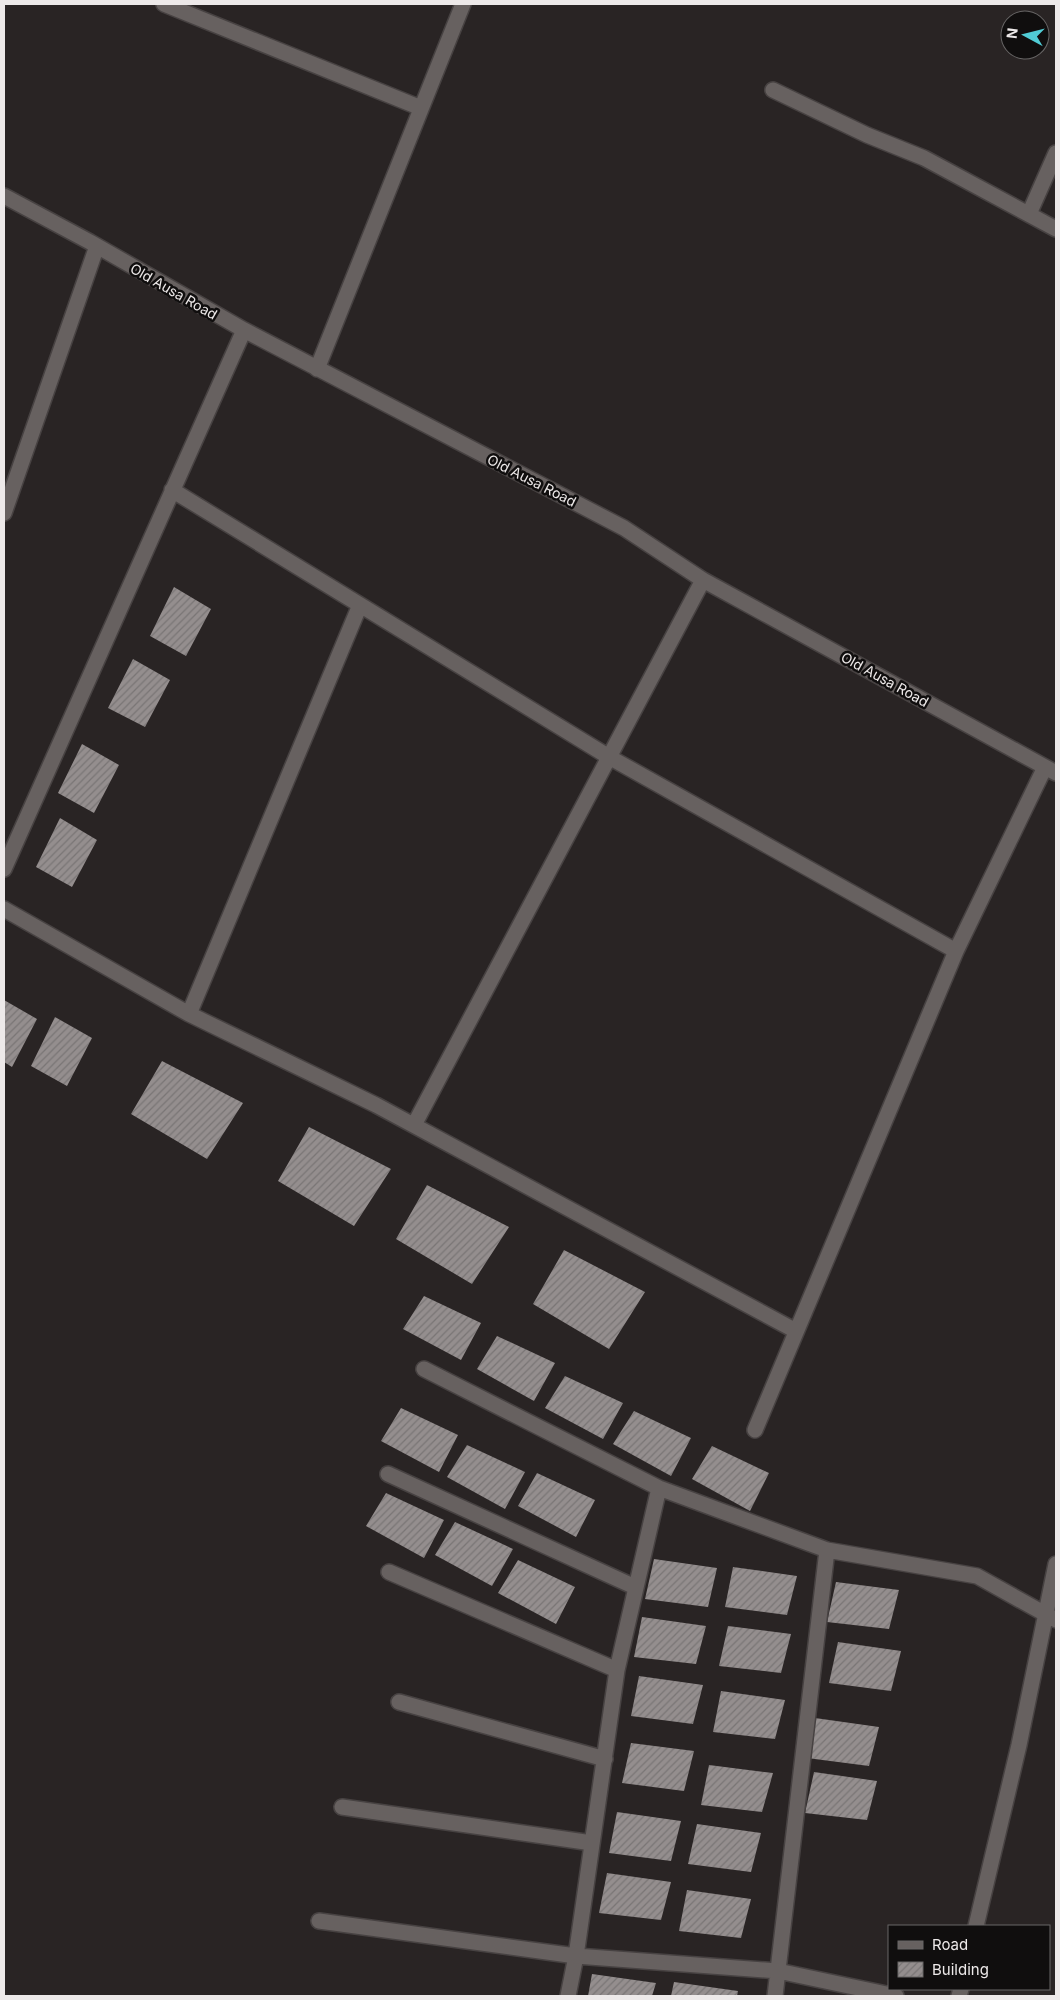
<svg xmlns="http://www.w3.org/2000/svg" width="1060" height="2000" viewBox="0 0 1060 2000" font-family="Inter,sans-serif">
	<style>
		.building { fill: url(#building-hatch) }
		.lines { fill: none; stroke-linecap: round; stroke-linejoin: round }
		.street-casing { stroke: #474242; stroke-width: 18 }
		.street { stroke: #676160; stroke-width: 15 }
		.labels { text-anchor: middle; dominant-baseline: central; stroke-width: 5; stroke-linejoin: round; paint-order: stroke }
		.street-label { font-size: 14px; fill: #ede9e9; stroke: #100e0e }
	</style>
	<defs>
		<pattern id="building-hatch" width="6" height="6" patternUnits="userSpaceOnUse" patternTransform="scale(1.25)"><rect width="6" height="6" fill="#948e8e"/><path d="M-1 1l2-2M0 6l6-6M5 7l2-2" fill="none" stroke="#797575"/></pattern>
	</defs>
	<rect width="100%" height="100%" fill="#292424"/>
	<!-- building -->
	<path class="building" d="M 174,587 L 211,609 L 186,656 L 150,636 Z
		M 133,659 L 170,680 L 145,727 L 108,708 Z
		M 82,744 L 119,765 L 94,813 L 58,793 Z
		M 60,818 L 97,840 L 72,887 L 36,867 Z
		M 4,1000 L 37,1019 L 12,1067 L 4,1062 Z
		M 55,1017 L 92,1038 L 67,1086 L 31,1066 Z
		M 162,1061 L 243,1103 L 207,1159 L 131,1114 Z
		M 309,1127 L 391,1169 L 354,1226 L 278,1181 Z
		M 427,1185 L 509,1227 L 472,1284 L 396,1239 Z
		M 564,1250 L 645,1292 L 609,1349 L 533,1304 Z
		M 424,1296 L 481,1323 L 461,1360 L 403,1329 Z
		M 497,1336 L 555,1363 L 534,1401 L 477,1369 Z
		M 565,1376 L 623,1403 L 603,1439 L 545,1408 Z
		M 401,1408 L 458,1435 L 439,1472 L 381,1441 Z
		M 634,1411 L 691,1438 L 671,1476 L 613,1444 Z
		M 467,1445 L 525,1472 L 505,1509 L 447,1477 Z
		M 712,1446 L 769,1473 L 750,1511 L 692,1479 Z
		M 537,1473 L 595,1500 L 576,1537 L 518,1506 Z
		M 386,1493 L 444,1520 L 424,1558 L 366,1526 Z
		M 455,1522 L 513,1549 L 492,1586 L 435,1555 Z
		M 654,1559 L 717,1568 L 708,1607 L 645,1599 Z
		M 518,1560 L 575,1587 L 556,1624 L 498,1593 Z
		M 733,1567 L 797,1576 L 787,1615 L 725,1607 Z
		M 836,1582 L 899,1590 L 889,1629 L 827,1622 Z
		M 642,1617 L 706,1626 L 696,1664 L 634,1657 Z
		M 728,1626 L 791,1634 L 781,1673 L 719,1666 Z
		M 838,1642 L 901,1651 L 891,1691 L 829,1683 Z
		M 639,1676 L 703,1685 L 693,1724 L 631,1716 Z
		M 721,1691 L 785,1700 L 775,1739 L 713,1732 Z
		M 815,1718 L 879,1727 L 869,1766 L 807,1758 Z
		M 631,1743 L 694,1751 L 684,1791 L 622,1783 Z
		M 709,1765 L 773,1773 L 762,1812 L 701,1805 Z
		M 814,1772 L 877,1781 L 867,1820 L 805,1813 Z
		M 617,1812 L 681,1821 L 671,1861 L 609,1853 Z
		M 697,1824 L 761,1833 L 751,1872 L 688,1864 Z
		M 607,1873 L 671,1882 L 661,1920 L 599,1913 Z
		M 687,1890 L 751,1899 L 741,1938 L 679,1931 Z
		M 592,1974 L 656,1983 L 652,1996 L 588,1996 Z
		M 674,1982 L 738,1991 L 737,1996 L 671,1996 Z"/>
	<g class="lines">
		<defs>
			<path id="street" d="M 164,4 L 421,108
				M 773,90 L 867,135 L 924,158 L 1056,229
				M 4,196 L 90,242 L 244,330 L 624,528 L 703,580 L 1056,773
				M 1029,214 L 1056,153
				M 317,369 L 463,4
				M 172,490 L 609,757 L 956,951
				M 4,513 L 97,246
				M 4,869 L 244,330
				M 4,909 L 189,1014 L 376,1105 L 796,1331
				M 189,1014 L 360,605
				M 414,1125 L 703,580
				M 424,1369 L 659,1488 L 827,1550 L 977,1576 L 1056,1620
				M 755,1430 L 956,951 L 1045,767
				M 388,1474 L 635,1587
				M 389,1572 L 617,1670
				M 399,1702 L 605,1759
				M 342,1807 L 592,1843
				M 319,1921 L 576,1956 L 778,1971 L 896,1996
				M 976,1926 L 1019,1745 L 1056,1564
				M 568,1996 L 576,1956 L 617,1670 L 659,1488
				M 775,1996 L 827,1550
				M 959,1996 L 961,1989"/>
		</defs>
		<!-- street casing -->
		<use href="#street" class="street-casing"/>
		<!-- street -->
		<use href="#street" class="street"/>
	</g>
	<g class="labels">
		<!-- street labels -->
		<g class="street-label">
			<text transform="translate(174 291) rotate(30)">Old Ausa Road</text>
			<text transform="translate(532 480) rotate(27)">Old Ausa Road</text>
			<text transform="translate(885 679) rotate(29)">Old Ausa Road</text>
		</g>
	</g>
	<!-- border -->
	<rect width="1060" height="2000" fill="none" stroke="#ede9e9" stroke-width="10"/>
	<!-- legend -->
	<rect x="888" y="1925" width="162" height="65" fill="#100e0e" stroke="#686666"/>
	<rect x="898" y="1941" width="25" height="8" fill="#676160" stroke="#686666"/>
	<text x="932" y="1950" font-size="15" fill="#ede9e9">Road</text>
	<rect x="898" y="1962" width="25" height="15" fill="url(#building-hatch)" stroke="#686666"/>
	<text x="932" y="1975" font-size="15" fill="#ede9e9">Building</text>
	<!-- north arrow -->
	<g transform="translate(1025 35) rotate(277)"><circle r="24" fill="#100e0e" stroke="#686666"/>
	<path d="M0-4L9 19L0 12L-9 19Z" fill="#51ccd5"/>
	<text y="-8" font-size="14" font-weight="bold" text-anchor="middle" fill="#ede9e9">N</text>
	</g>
</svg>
